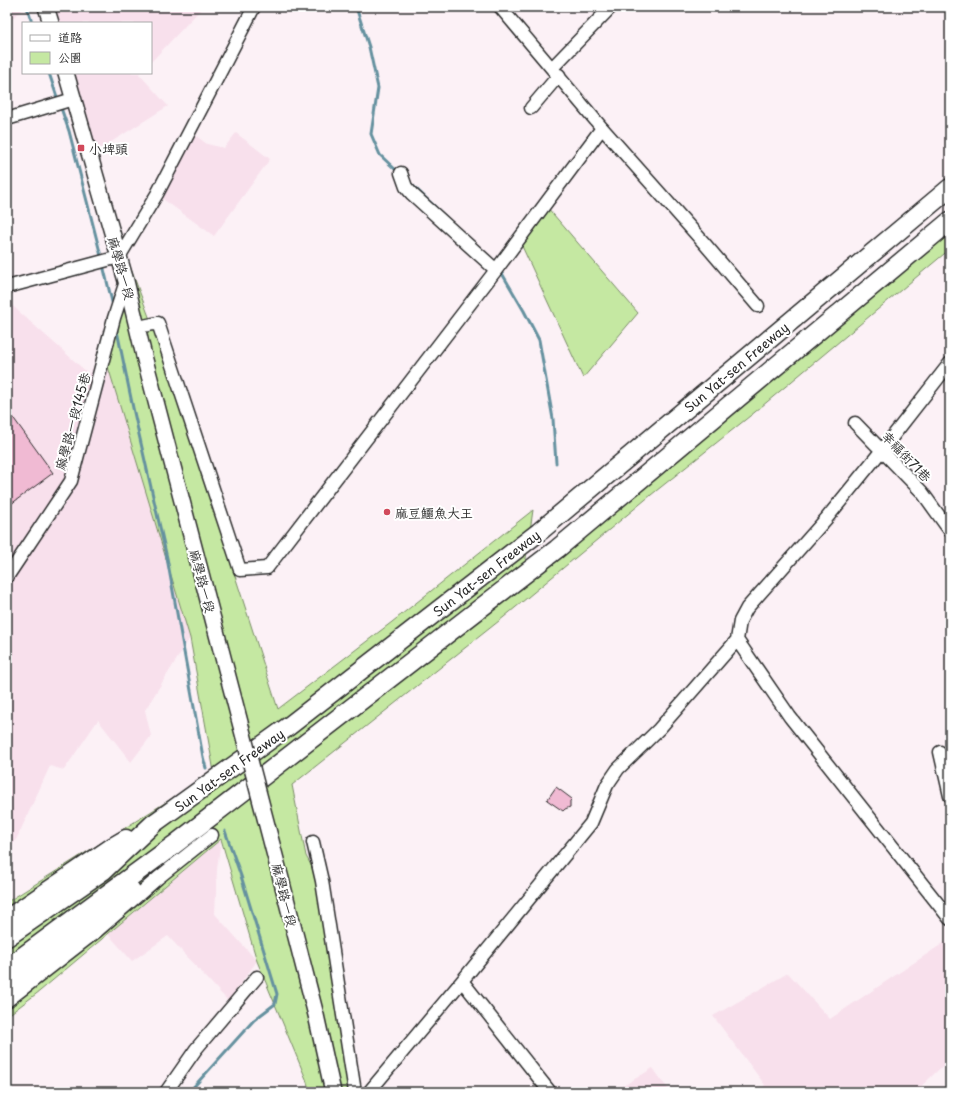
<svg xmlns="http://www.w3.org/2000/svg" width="957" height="1099" viewBox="0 0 957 1099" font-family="'Playpen Sans','LXGW WenKai TC',sans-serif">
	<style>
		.built { fill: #f8e0ec }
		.green { fill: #c5e8a2; stroke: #788a66 }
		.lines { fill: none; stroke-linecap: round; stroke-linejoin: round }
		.stream { stroke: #65919f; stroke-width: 3 }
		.building { fill: #f0bad3; stroke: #2b2b2b }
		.minor-casing { stroke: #2b2b2b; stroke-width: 15 }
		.major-casing { stroke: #2b2b2b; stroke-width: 18 }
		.highway-casing { stroke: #2b2b2b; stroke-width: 21 }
		.minor { stroke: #fff; stroke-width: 12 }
		.major { stroke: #fff; stroke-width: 15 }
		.highway { stroke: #fff; stroke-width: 18 }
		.major-bridge-casing { stroke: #2b2b2b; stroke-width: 18; stroke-linecap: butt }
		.major-bridge { stroke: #fff; stroke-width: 15 }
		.poi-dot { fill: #d1495b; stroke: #fff; stroke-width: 1.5 }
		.labels { text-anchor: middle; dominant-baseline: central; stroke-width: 4; stroke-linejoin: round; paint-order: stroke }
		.poi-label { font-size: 13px; fill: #2b2b2b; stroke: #fff; text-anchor: start }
		.street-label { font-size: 13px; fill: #2b2b2b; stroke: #fff }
	</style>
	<rect width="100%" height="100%" fill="#fcf1f6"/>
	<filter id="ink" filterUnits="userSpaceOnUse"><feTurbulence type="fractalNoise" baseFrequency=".025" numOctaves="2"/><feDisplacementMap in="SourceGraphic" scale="8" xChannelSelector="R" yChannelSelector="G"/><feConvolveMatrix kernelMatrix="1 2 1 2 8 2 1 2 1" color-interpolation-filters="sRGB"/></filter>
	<g filter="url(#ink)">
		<!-- built -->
		<path class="built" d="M 7,7 L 26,7 L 7,23 Z
			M 47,7 L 203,7 L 151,62 L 151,23 L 53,23 Z
			M 70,73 L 140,73 L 139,74 L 168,106 L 97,151 Z
			M 236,133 L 270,159 L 214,236 L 160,197 L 195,135 L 207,144 L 224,148 Z
			M 7,301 L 89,374 L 103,350 L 190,638 L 145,710 L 151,736 L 131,762 L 98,720 L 64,770 L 50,766 L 17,838 L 8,852 L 7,852 Z
			M 221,839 L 217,869 L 215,914 L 257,961 L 228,1001 L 168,936 L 132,961 L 108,934 Z
			M 945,942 L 950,950 L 950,1059 L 915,1092 L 759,1092 L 765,1085 L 713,1016 L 788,973 L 830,1019 Z
			M 653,1068 L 670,1092 L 613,1092 Z"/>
		<!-- green -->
		<path class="green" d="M 547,207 L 638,313 L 583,378 L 521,244 Z
			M 950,229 L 950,249 L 755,412 L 651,495 L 504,617 L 292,785 L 306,856 L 332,904 L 351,1092 L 310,1092 L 306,1079 L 257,961 L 221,839 L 40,991 L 7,1016 L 7,902 L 214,772 L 190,638 L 103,350 L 126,256 L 165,359 L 278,709 L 392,622 L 533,510 L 523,579 Z"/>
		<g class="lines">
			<!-- stream -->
			<path class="stream" d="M 27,7 L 32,23
				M 356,7 L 369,47 L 378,88 L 371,134 L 380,155 L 398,172
				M 49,73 L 58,100
				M 60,105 L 69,131 L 102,260
				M 410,183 L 448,219
				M 103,265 L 113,306
				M 500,270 L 524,311 L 539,340 L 553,419 L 556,463
				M 116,326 L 133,408 L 167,558 L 203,757 L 206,768
				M 189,1092 L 254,1020 L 275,1004 L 277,994 L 241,876 L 225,831"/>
		</g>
		<!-- building -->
		<path class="building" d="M 7,409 L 53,473 L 7,507 Z
			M 556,787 L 572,799 L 570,801 L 570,807 L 565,809 L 563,811 L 547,800 Z"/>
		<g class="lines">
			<defs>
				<path id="minor" d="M 500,7 L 602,128 L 704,243 L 758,306
					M 552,68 L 611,7
					M 531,108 L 559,75
					M 7,119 L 73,99
					M 401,173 L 406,187 L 412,194 L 496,270
					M 7,287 L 119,257 L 157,194 L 254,7
					M 138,327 L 158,323 L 240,570 L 267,568 L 496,270 L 602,128
					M 855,423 L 922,492 L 950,531
					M 7,577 L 71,481 L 114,318 L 126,281
					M 737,640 L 740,621 L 747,608 L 826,519 L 882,450 L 950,363
					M 940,752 L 950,796
					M 313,842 L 322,881 L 355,1092
					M 462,981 L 550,1092
					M 7,1001 L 97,931 L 158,878 L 212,835
					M 166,1092 L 196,1049 L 257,977
					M 369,1092 L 462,981 L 591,823 L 607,785 L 618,769 L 659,729 L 737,640 L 790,717 L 950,919"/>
				<path id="major" d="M 46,7 L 51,23
					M 66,73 L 126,281 L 144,356"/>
				<path id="highway" d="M 7,919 L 114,846 L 126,839
					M 7,937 L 104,870 L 153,824 L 289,726 L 539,532 L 950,188
					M 7,968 L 174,845 L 557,549 L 950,221
					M 7,989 L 84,929 L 131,890"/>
			</defs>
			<!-- minor casing -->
			<use href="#minor" class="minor-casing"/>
			<!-- major casing -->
			<use href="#major" class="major-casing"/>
			<!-- highway casing -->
			<use href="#highway" class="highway-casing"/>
			<!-- minor -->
			<use href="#minor" class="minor"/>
			<!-- major -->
			<use href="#major" class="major"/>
			<!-- highway -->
			<use href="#highway" class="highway"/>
			<defs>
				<path id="major-bridge" d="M 144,356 L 280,875 L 316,1015 L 333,1092"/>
			</defs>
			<!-- major-bridge casing -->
			<use href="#major-bridge" class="major-bridge-casing"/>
			<!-- major-bridge -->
			<use href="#major-bridge" class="major-bridge"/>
		</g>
	</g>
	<!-- markers -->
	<g class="poi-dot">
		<rect x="77" y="144" width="8" height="8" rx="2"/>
		<circle cx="387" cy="512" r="4"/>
	</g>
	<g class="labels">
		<!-- poi labels -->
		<g class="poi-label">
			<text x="89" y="148">小埤頭</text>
			<text x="395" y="512">麻豆鱷魚大王</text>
		</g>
		<!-- street labels -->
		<g class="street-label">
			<text transform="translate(122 268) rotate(74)">麻學路一段</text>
			<text transform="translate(736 367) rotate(-40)">Sun Yat-sen Freeway</text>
			<text transform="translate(72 421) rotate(-75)">麻學路一段145巷</text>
			<text transform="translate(907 456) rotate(46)">幸福街71巷</text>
			<text transform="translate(486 573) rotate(-38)">Sun Yat-sen Freeway</text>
			<text transform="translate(203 581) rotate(75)">麻學路一段</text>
			<text transform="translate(229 770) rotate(-36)">Sun Yat-sen Freeway</text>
			<text transform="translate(285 895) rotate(76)">麻學路一段</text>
		</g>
	</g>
	<!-- margin -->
	<rect width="957" height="1099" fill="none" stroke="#fff" stroke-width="24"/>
	<rect x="12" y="12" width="933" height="1075" fill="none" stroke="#2b2b2b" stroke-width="1.5" filter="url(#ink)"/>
	<!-- legend -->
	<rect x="22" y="22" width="130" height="52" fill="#ffffff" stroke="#aaaaaa"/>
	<rect x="30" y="35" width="20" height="6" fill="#ffffff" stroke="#aaaaaa"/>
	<text x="58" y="42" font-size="12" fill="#2b2b2b">道路</text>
	<rect x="30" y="52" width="20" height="12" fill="#c5e8a2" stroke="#aaaaaa"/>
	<text x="58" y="62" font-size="12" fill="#2b2b2b">公園</text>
</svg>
